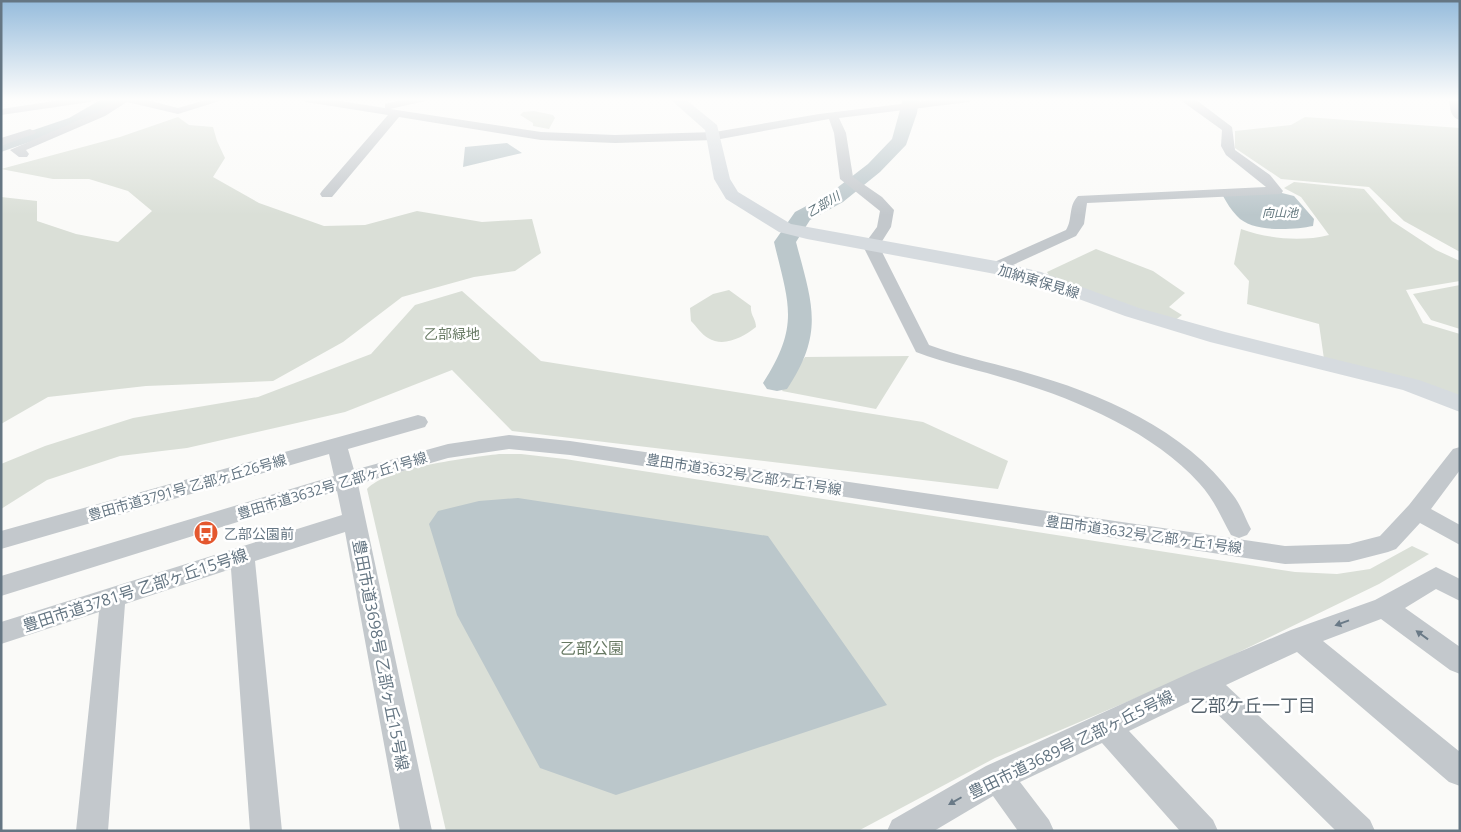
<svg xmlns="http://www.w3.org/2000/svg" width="1461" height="832" viewBox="0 0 1461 832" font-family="'Open Sans','Noto Sans JP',sans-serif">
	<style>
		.green { fill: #dadfd7 }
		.water { fill: #bbc7cb }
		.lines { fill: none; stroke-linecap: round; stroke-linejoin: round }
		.river { fill: #bbc7cb; fill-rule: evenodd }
		.minor { fill: #c3c8cc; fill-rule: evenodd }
		.major { fill: #d6dbdf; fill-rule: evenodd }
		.oneway { fill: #6a7a87 }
		.labels { text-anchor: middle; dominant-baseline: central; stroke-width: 5; stroke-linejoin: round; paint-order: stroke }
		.far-water-label { font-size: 12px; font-style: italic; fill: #60757c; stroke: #fff }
		.street-label { font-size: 14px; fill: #657683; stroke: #fff }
		.park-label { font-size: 14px; fill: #687a64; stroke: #fff }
		.poi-label { font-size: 14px; fill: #657683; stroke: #fff; text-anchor: start }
		.near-street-label { font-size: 16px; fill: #657683; stroke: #fff }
		.near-park-label { font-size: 16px; fill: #687a64; stroke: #fff }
		.near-neighbourhood-label { font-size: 18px; fill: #57646e; stroke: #fff }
	</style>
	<rect width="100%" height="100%" fill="#fafaf8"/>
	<!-- green -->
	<path class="green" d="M 534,111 L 553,115 L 555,118 L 549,129 L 533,126 L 533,123 L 520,115 L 523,112 Z
		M 178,117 L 189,125 L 213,127 L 217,141 L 225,158 L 213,177 L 259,203 L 324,226 L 365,225 L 417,211 L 482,222 L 532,219 L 541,253 L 515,271 L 474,277 L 402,297 L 343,342 L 273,381 L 146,386 L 48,397 L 1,424 L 1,197 L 37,201 L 37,221 L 76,234 L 118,242 L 152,211 L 128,191 L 89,179 L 53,179 L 1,169 L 120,137 Z
		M 1305,117 L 1460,128 L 1460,252 L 1404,221 L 1369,187 L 1281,179 L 1235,148 L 1235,131 L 1291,125 Z
		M 1294,182 L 1364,189 L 1392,221 L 1436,250 L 1460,261 L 1460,281 L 1406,290 L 1423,323 L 1460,334 L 1460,399 L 1324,359 L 1319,324 L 1247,304 L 1249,281 L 1234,264 L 1241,229 C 1269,239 1301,242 1329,235 L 1301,197 L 1284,188 Z
		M 1096,249 L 1153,271 L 1185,293 L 1169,307 L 1182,315 L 1174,321 L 1050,277 L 1047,272 Z
		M 1460,285 L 1460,329 L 1431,320 L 1413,294 Z
		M 729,290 L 751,306 C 750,315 756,319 756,327 C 743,337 724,348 708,338 C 702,335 696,326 691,321 L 690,308 L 713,294 Z
		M 462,291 L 541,361 L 923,422 L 1008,461 L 998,489 L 512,431 L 452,370 L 345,412 L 187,448 L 120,456 L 47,480 L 1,509 L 1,464 L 45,446 L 133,418 L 258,397 L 371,354 L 415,305 Z
		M 909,356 L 876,409 L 782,391 L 805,357 Z
		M 499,454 L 521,454 L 565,459 L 1295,572 L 1337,574 L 1370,569 L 1412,546 L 1429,554 L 1379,584 L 1307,619 L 1202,670 L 995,758 L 858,831 L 446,831 L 367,489 C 388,467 467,458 499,454 Z"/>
	<!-- water -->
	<path class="water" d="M 507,143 L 522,153 L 463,167 L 465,147 Z
		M 1278,192 L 1294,196 L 1314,219 L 1313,226 C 1293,230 1252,233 1237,216 C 1231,210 1227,203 1223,196 Z
		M 518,498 L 768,536 L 887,705 L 616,795 L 540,768 L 457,615 L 429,524 L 438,511 L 479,501 Z"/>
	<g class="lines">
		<!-- river -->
		<path class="river" d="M 102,99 L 121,99 L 81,124 L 1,152 L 1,141 L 69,118 Z
			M 903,99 L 919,99 L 917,113 L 906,145 L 880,172 L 843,202 L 810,220 L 796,242 C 812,303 825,332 787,389 L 777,391 L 767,389 L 763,383 C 800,325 789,305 774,242 L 795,212 L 829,194 L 868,164 L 892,139 Z"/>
		<!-- minor -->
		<path class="minor" d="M 68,99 L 95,99 L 90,102 L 1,115 L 1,109 Z
			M 117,99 L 143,99 L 178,108 L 209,99 L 226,99 L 178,114 L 127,102 L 105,116 L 26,150 L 29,154 L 27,157 L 19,157 L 10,150 L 97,112 Z
			M 301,99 L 327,99 L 385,108 L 385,104 C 399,100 412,99 426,99 L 425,101 L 390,109 L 541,132 L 615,135 L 715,132 L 819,114 L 942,99 L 974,99 L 969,102 L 839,118 L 846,133 L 853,177 L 882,197 L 894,210 L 891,227 L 879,246 L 929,345 C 960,356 992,363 1024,372 C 1100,393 1186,430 1233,495 C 1241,505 1245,518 1251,529 L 1247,535 L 1239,538 L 1231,535 C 1221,517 1214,499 1199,483 C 1155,433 1074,398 1011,380 C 979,370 947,364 916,352 L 863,246 L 877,227 L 880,211 L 840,179 L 834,133 L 829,119 L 715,140 L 615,143 L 541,140 L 399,117 L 332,197 L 322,197 L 320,194 L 322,191 L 388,115 L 306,102 Z
			M 1179,99 L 1195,99 L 1232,127 L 1235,150 L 1270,175 L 1283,191 L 1281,194 L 1087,203 L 1084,224 L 1076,236 L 1002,270 L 990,270 L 988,267 L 990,264 L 1066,230 C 1073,219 1068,206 1078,196 L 1266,187 L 1226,155 L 1221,146 L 1222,130 Z
			M 1449,99 L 1459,99 L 1460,120 C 1450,118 1450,107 1449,99 Z
			M 30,129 L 36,132 L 34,134 L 1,146 L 1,138 Z
			M 418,415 L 425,417 L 428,422 L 425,427 L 348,449 L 354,470 L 448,444 L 509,435 L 570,441 L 1285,546 L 1349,544 L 1380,536 L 1409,505 L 1453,449 L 1460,447 L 1460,470 L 1431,509 L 1460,525 L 1460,545 L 1420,523 L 1396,549 L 1388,552 L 1349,562 L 1285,564 L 570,455 L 509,449 L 448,458 L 358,484 L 432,831 L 400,831 L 345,532 L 255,561 L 282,831 L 250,831 L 231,569 L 125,604 L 108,831 L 76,831 L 99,612 L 1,644 L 1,622 L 342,515 L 337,491 L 1,596 L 1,576 L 334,476 L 329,454 L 1,549 L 1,531 Z
			M 1436,567 L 1460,579 L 1460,601 L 1436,589 L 1405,608 L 1460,647 L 1460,674 L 1450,670 L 1381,619 L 1323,641 L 1460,752 L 1460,786 L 1449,782 L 1297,652 L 1226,685 L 1370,820 L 1375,831 L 1336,831 L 1200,697 L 1129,731 L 1213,820 L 1218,831 L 1180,831 L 1102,743 L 1020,782 L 1049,820 L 1054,831 L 1018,831 L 993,796 L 934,831 L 887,831 L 892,820 L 986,766 L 1192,672 L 1291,630 L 1375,600 Z"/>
		<!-- major -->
		<path class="major" d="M 670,99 L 685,99 L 717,125 L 730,179 L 738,192 L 791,224 L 996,261 L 1041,272 L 1139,308 L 1225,332 L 1419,380 L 1460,395 L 1460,412 L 1403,390 L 1210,342 L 1125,316 L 1027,280 L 807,239 L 779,232 L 726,199 L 714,179 L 705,130 Z"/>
	</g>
	<!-- one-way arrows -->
	<defs><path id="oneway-solid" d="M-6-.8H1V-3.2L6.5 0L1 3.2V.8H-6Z" transform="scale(1.25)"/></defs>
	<g class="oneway">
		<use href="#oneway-solid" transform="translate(1342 623) rotate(160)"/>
		<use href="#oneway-solid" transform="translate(1422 635) rotate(-144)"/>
		<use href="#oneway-solid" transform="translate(955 801) rotate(150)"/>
	</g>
	<!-- sky -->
	<linearGradient id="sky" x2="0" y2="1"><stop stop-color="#96bcdc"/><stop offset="0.46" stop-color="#fdfdfc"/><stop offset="1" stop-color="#fdfdfc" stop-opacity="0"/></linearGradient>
	<rect width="1461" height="215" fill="url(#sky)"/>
	<!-- icons -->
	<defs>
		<symbol id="bus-disc" viewBox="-11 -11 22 22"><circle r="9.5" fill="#e4572e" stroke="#fff"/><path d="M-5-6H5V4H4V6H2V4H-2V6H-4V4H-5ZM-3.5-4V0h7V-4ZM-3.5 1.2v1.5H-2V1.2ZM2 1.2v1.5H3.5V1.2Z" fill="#fff"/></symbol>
	</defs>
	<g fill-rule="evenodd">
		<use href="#bus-disc" x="192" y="519" width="28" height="28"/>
	</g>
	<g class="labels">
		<!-- far-water labels -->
		<g class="far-water-label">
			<text transform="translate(823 204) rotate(-31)">乙部川</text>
			<text x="1280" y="212">向山池</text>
		</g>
		<!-- street labels -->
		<g class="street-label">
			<text transform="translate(1039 281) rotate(17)">加納東保見線</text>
			<text transform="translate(744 474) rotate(9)">豊田市道3632号 乙部ヶ丘1号線</text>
			<text transform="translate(332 485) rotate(-17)">豊田市道3632号 乙部ヶ丘1号線</text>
			<text transform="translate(187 487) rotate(-16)">豊田市道3791号 乙部ヶ丘26号線</text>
			<text transform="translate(1144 534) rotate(8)">豊田市道3632号 乙部ヶ丘1号線</text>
		</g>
		<!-- park labels -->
		<g class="park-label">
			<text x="452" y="333">乙部緑地</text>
		</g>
		<!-- poi labels -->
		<g class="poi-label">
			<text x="224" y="533">乙部公園前</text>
		</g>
		<!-- near-street labels -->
		<g class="near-street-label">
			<text transform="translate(135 590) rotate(-18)">豊田市道3781号 乙部ヶ丘15号線</text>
			<text transform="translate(381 655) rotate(79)">豊田市道3698号 乙部ヶ丘15号線</text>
			<text transform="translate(1071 744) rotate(-26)">豊田市道3689号 乙部ヶ丘5号線</text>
		</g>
		<!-- near-park labels -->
		<g class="near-park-label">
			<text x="592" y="648">乙部公園</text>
		</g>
		<!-- near-neighbourhood labels -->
		<g class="near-neighbourhood-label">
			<text x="1253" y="705">乙部ケ丘一丁目</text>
		</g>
	</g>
	<!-- border -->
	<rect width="1461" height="832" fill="none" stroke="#657683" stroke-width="5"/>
</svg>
